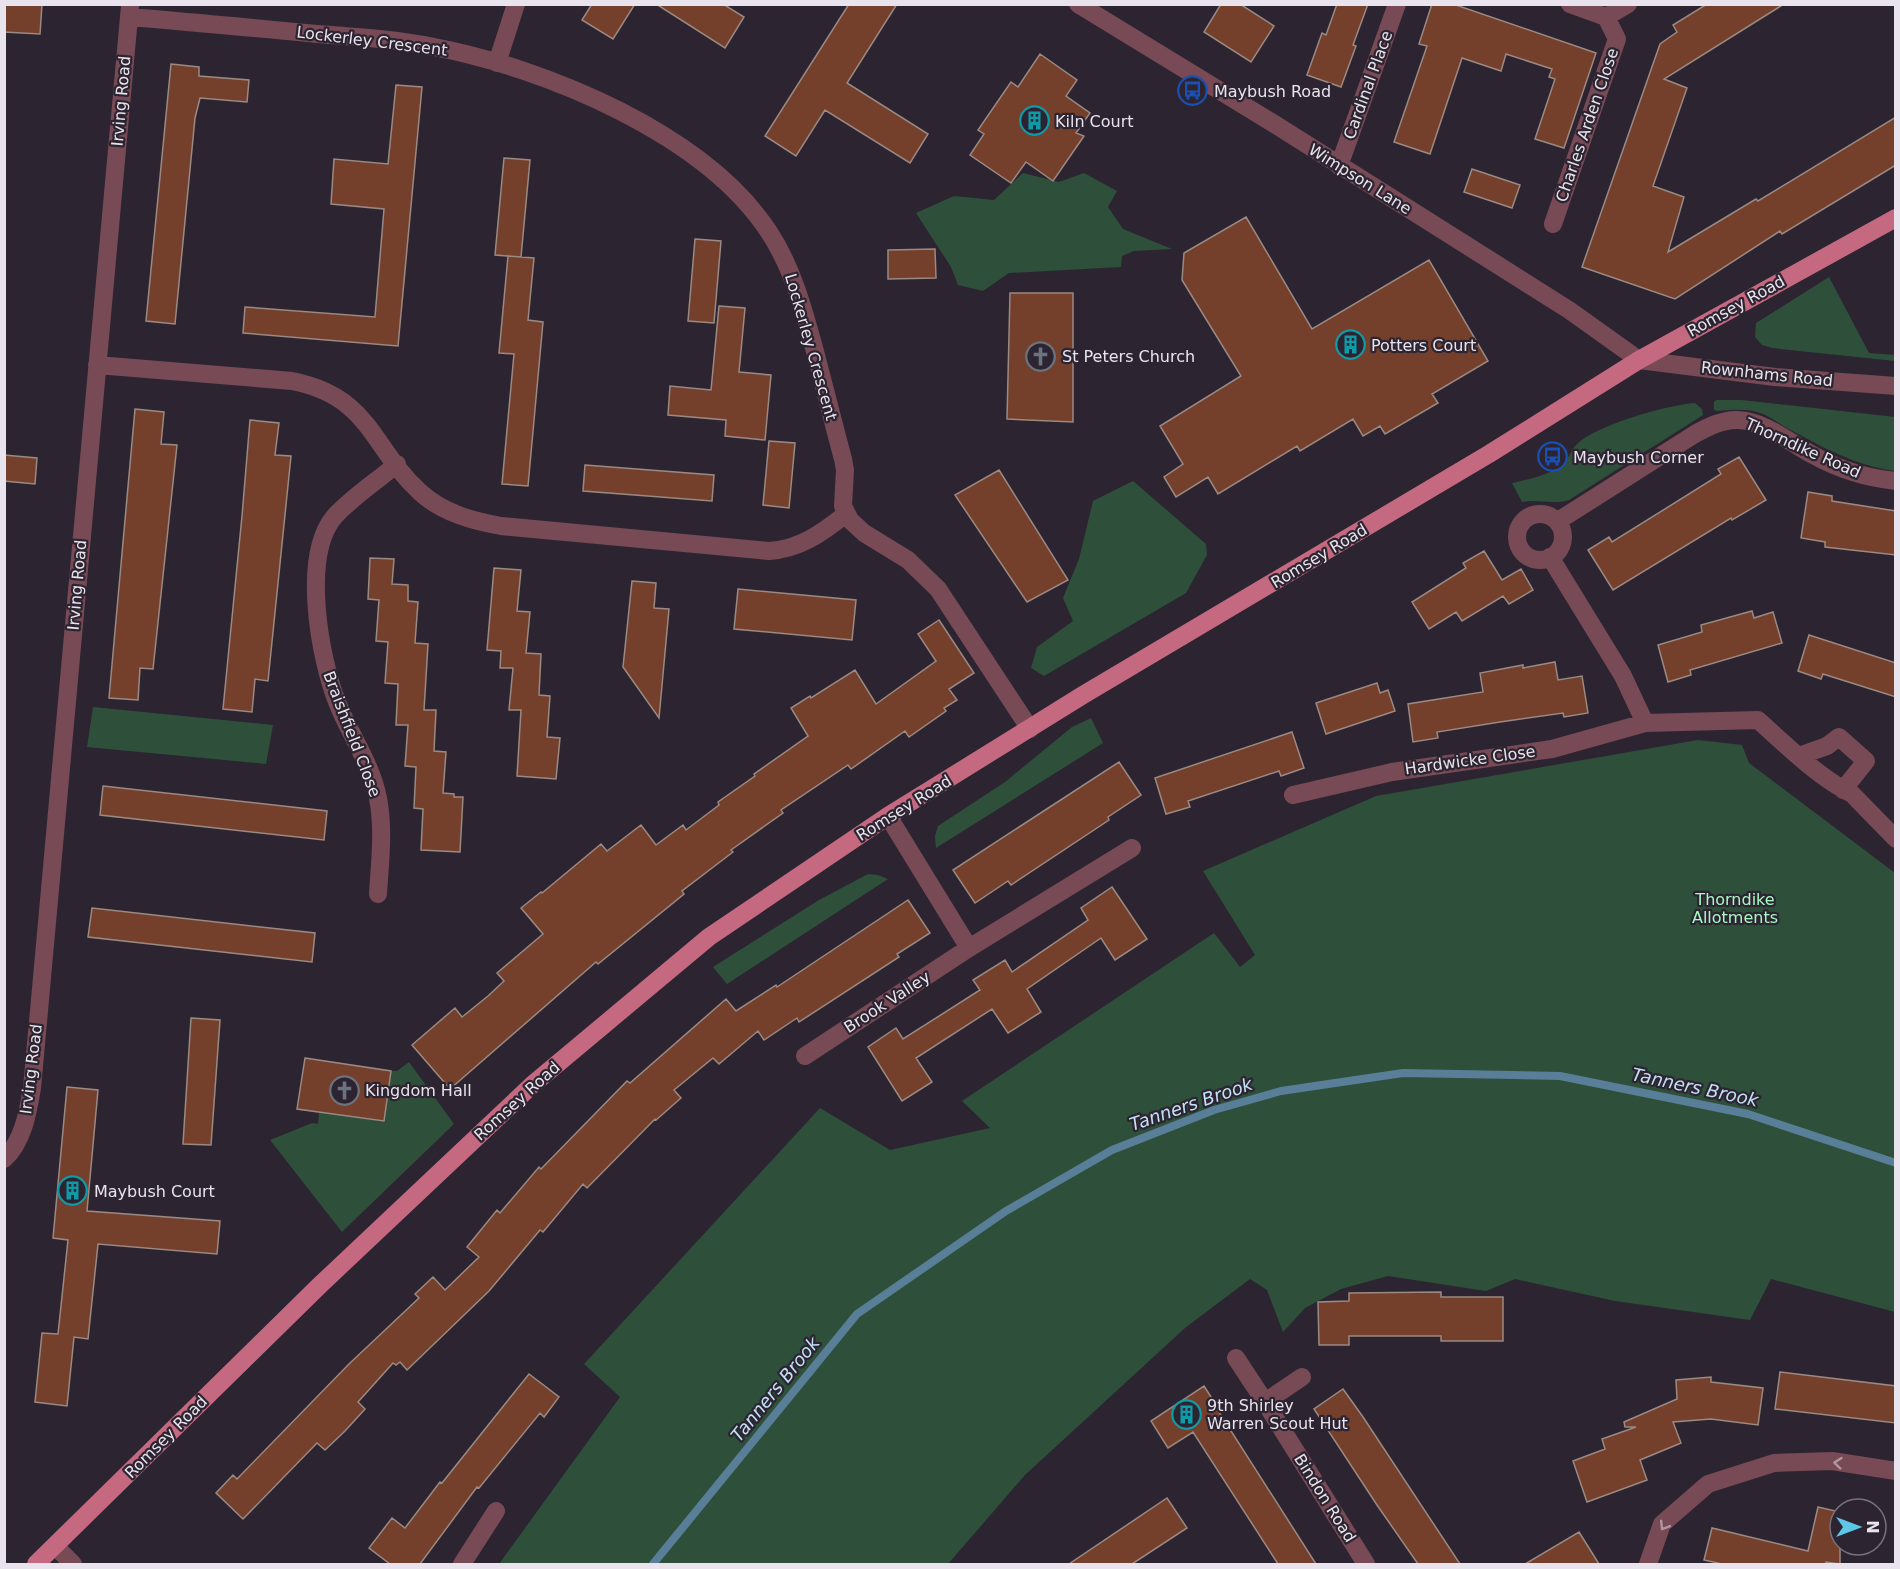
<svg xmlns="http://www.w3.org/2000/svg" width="1900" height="1569" viewBox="0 0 1900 1569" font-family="'DejaVu Sans',sans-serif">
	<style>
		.green { fill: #2e4f3a }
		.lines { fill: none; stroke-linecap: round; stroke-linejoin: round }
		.stream { stroke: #587e98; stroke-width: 8 }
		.building { fill: #743f2b; stroke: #9b8983; stroke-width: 1.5 }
		.minor { stroke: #784a55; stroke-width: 18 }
		.major { stroke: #c56981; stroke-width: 18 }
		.oneway { stroke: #b096a0 }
		.labels { text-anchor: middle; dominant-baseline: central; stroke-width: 4.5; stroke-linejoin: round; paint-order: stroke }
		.street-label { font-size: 16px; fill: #e8e3ec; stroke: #2c2531 }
		.poi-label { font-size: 16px; fill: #e8e3ec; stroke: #2c2531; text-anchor: start }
		.park-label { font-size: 16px; fill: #a5f9c3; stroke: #2c2531 }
		.water-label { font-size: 18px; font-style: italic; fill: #c2e0f6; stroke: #2c2531 }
	</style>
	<rect width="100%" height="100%" fill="#2c2531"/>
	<!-- green -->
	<path class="green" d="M 1023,173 L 1059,182 L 1084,173 L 1117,191 L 1108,207 L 1123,229 L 1172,249 L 1134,251 L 1122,256 L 1121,267 L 1009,273 L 983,291 L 958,285 L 951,267 L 916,213 L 954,196 L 994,200 Z
		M 1829,277 L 1869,353 L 1895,355 L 1895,361 L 1772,348 L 1762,345 L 1755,337 L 1756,323 Z
		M 1716,400 L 1741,400 L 1895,417 L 1895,471 C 1856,466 1822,447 1787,428 C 1779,424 1771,417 1763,414 C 1749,408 1730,410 1716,411 L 1714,409 L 1714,402 Z
		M 1695,403 L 1702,409 L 1703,415 L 1569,500 C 1553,505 1539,499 1522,502 L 1512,483 C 1529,479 1551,475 1564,463 C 1569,457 1572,449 1577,444 C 1597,425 1667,405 1695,403 Z
		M 1133,481 L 1206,544 L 1207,555 L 1186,593 L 1044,676 L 1031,668 L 1037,647 L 1073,621 L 1063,598 L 1079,559 L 1093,501 Z
		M 93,707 L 273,725 L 266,764 L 87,747 Z
		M 1091,718 L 1103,743 L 936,848 L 935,836 L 938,826 L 1005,782 L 1072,727 Z
		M 1698,740 L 1742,745 L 1749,763 L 1895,873 L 1895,1312 L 1771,1279 L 1750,1320 L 1615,1301 L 1515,1279 L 1486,1291 L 1388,1276 L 1341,1289 L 1305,1308 L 1283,1332 L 1267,1290 L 1250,1279 L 1185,1328 L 1025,1475 L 948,1564 L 499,1564 L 620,1397 L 584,1364 L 820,1108 L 890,1150 L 990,1128 L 962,1101 L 1214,933 L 1240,967 L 1255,955 L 1203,871 L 1376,796 Z
		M 868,874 L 878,875 L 888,879 L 727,984 L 713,967 L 819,900 Z
		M 409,1062 L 454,1124 L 342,1232 L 270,1140 L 312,1123 L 318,1124 L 319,1112 L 383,1121 L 391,1071 L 397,1071 Z"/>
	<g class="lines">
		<!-- stream -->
		<path class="stream" d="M 653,1564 L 857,1314 L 1006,1211 L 1112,1150 L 1214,1110 L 1281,1091 L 1403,1073 L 1560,1076 L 1748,1114 L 1896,1163"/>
	</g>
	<!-- building -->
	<path class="building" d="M 4,4 L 42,4 L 40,34 L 4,32 Z
		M 592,4 L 635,4 L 613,39 L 582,20 Z
		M 656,4 L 723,4 L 744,17 L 725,48 Z
		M 849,4 L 897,4 L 847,83 L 928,134 L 910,163 L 825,110 L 796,156 L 765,136 Z
		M 1221,4 L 1240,4 L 1274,26 L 1251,62 L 1204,32 Z
		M 1337,4 L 1368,4 L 1353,45 L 1356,46 L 1341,87 L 1307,75 L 1322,33 L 1326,35 Z
		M 1432,4 L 1453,4 L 1596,53 L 1564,148 L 1535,139 L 1555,79 L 1549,77 L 1552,69 L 1506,54 L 1501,71 L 1462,58 L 1430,154 L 1394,142 L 1427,46 L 1419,44 Z
		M 1707,4 L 1784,4 L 1664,79 L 1687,88 L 1653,186 L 1684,197 L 1668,252 L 1756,199 L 1758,201 L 1896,117 L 1896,165 L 1782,234 L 1780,231 L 1675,299 L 1582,267 L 1660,44 L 1677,32 L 1673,25 Z
		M 1040,54 L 1077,80 L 1066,96 L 1090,113 L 1076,133 L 1084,136 L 1053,181 L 1026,162 L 1011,183 L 970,155 L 984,134 L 978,130 L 1011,82 L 1018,87 Z
		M 171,64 L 199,67 L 199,76 L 249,80 L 247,102 L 200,98 L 195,118 L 175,324 L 146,321 Z
		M 396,85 L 422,87 L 398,346 L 243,333 L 245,307 L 375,317 L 384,209 L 331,204 L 334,159 L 388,164 Z
		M 504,158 L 530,160 L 521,257 L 495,255 Z
		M 1472,169 L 1520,185 L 1512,208 L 1464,192 Z
		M 1246,217 L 1312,329 L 1429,260 L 1488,361 L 1432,394 L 1438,403 L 1385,434 L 1380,426 L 1363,436 L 1353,419 L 1300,451 L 1297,446 L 1218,494 L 1208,477 L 1176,497 L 1164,477 L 1183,464 L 1160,426 L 1241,376 L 1182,280 L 1184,253 Z
		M 695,239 L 721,241 L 714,323 L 688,321 Z
		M 935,249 L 936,278 L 888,279 L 888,250 Z
		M 508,256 L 534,258 L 528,320 L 543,322 L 528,486 L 502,484 L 514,354 L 499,353 Z
		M 1010,293 L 1073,293 L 1073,422 L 1007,419 Z
		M 719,306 L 745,308 L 739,372 L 771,375 L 765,440 L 725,436 L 726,420 L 668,415 L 670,386 L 711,390 Z
		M 135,409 L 164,412 L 161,444 L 177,445 L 153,669 L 140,668 L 138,700 L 109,698 Z
		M 250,420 L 279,423 L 275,455 L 291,456 L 268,681 L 255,679 L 252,712 L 223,709 L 242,516 Z
		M 769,441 L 795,443 L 789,508 L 763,505 Z
		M 4,455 L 37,458 L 35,484 L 4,481 Z
		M 1739,457 L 1766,500 L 1732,520 L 1731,518 L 1613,590 L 1588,550 L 1609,537 L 1612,542 L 1721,474 L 1718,469 Z
		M 585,465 L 714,475 L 712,501 L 583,491 Z
		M 999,470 L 1068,580 L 1027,602 L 955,495 Z
		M 1808,492 L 1832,496 L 1832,501 L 1896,511 L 1896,555 L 1825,547 L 1825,542 L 1801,538 Z
		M 1484,551 L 1502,580 L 1521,569 L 1533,590 L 1509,604 L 1503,596 L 1462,621 L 1456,612 L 1429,629 L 1412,602 L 1466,568 L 1463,563 Z
		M 370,558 L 394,559 L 392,584 L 408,585 L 408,601 L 418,602 L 415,643 L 428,644 L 424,710 L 436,710 L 434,751 L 446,752 L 443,793 L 454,794 L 454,797 L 463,797 L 460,852 L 421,850 L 423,809 L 414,808 L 416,767 L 405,766 L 408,725 L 396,725 L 398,684 L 385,683 L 388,642 L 376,641 L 379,600 L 368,599 Z
		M 494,568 L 521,570 L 517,611 L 530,612 L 526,653 L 541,654 L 539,695 L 550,696 L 547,737 L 560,738 L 556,779 L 517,776 L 521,710 L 509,710 L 513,668 L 500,668 L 501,651 L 487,650 Z
		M 632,581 L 656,583 L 654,608 L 669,609 L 659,718 L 623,667 Z
		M 738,589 L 856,600 L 852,640 L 734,629 Z
		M 1752,611 L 1754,618 L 1773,612 L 1782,643 L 1690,670 L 1691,675 L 1668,682 L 1658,645 L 1702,632 L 1701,625 Z
		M 939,620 L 974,673 L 949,689 L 957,700 L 944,708 L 946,711 L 909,737 L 905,731 L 851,769 L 848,765 L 781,810 L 783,813 L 731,850 L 733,852 L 682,891 L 684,894 L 598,964 L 596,962 L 450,1089 L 412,1045 L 455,1008 L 462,1017 L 488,996 L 504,981 L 497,973 L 543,934 L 521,908 L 541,892 L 542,893 L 601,844 L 607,851 L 641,825 L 656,845 L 683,825 L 686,830 L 719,805 L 718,802 L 755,776 L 754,774 L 808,736 L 791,708 L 810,696 L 811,698 L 855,670 L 876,704 L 936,661 L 918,634 Z
		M 1809,635 L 1896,663 L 1896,697 L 1823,674 L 1821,679 L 1798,671 Z
		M 1555,662 L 1558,680 L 1582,676 L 1588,713 L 1564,717 L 1563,713 L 1500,722 L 1437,732 L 1438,738 L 1413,742 L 1408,704 L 1483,692 L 1480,673 L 1523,665 L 1523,668 Z
		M 1377,683 L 1380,693 L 1388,690 L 1395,711 L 1326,734 L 1316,703 Z
		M 1292,732 L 1304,768 L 1281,776 L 1279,771 L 1188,801 L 1190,807 L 1166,814 L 1155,778 Z
		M 1119,762 L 1141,795 L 1108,817 L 1109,820 L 1011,885 L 1008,881 L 975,903 L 953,870 Z
		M 103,786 L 327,811 L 324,840 L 100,815 Z
		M 1112,887 L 1147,939 L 1115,960 L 1101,938 L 1027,989 L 1041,1012 L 1008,1033 L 992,1009 L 916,1058 L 932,1082 L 902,1101 L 868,1047 L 896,1028 L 903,1039 L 980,990 L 973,980 L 1005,960 L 1012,972 L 1088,920 L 1081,908 Z
		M 908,900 L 930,933 L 897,954 L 899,957 L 799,1022 L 797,1018 L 764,1040 L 758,1031 L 719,1064 L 713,1058 L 674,1090 L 681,1098 L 656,1120 L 655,1119 L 587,1188 L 583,1184 L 543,1232 L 540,1230 L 489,1291 L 407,1370 L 400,1362 L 396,1365 L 393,1363 L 358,1402 L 365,1409 L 345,1431 L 325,1450 L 317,1443 L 243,1519 L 216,1493 L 233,1475 L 237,1479 L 349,1364 L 419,1298 L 415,1294 L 433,1277 L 445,1290 L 479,1257 L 467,1247 L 497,1210 L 500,1213 L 539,1167 L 541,1169 L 627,1081 L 630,1083 L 726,999 L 736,1011 L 776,985 L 777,987 Z
		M 92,908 L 315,933 L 312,962 L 88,937 Z
		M 191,1018 L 220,1020 L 211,1145 L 183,1144 Z
		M 305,1058 L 391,1071 L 384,1121 L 297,1109 Z
		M 67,1087 L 98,1090 L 87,1211 L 220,1221 L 217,1254 L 98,1244 L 88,1339 L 74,1337 L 67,1406 L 35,1402 L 42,1333 L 58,1334 L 68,1240 L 53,1238 Z
		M 1441,1292 L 1441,1297 L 1503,1297 L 1503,1341 L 1441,1341 L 1441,1336 L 1349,1336 L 1349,1345 L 1319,1345 L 1318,1302 L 1349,1301 L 1349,1293 Z
		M 1780,1372 L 1896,1386 L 1896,1423 L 1775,1409 Z
		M 529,1374 L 559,1397 L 544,1417 L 540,1413 L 479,1488 L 477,1487 L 420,1564 L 390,1564 L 369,1548 L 392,1518 L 405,1528 L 440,1482 L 442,1483 Z
		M 1711,1377 L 1711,1382 L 1763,1388 L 1758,1425 L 1711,1419 L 1673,1422 L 1681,1443 L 1640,1460 L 1647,1480 L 1587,1502 L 1573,1461 L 1605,1449 L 1602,1439 L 1636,1427 L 1625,1427 L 1624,1422 L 1677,1399 L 1676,1380 Z
		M 1204,1386 L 1218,1408 L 1217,1409 L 1316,1564 L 1278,1564 L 1193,1432 L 1168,1448 L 1151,1421 Z
		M 1343,1389 L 1363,1417 L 1460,1564 L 1418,1564 L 1377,1505 L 1314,1409 Z
		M 1167,1498 L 1187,1528 L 1132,1564 L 1069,1564 Z
		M 1818,1507 L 1840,1512 L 1840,1564 L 1826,1562 L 1825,1564 L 1722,1564 L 1704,1560 L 1712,1528 L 1808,1551 Z
		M 1579,1532 L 1599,1564 L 1525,1564 Z"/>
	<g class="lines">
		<!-- minor -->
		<path class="minor" d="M 1078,4 L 1276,125 L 1569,310 L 1639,360 L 1775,377 L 1896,386
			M 1570,4 L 1606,17
			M 129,17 C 191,22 254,28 317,34 C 356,37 395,39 434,47 C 545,68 705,134 769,232 C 794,270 805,315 817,359 C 826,393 834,426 843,459 L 845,470 L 843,506 L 850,520 L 864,533 L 908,560 L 938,589 L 1030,729
			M 497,63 L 516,4
			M 1339,166 L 1397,4
			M 1553,224 L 1617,39 L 1606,17 L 1628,4
			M 97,365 L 292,381 C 372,397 370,447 421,493 C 443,513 473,521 501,526 L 769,551 C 800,549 822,533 846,514
			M1517 537a23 23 0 1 1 46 0a23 23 0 1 1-46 0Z
			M 1558,521 L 1695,434 C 1708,427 1723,419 1738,420 C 1765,421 1790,443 1813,455 C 1838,469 1867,478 1896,481
			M 1550,557 L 1623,676 L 1645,723 L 1758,720 C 1785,744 1819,778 1852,794 L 1896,839
			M 1799,756 L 1827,746 L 1839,737 L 1866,761 L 1843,790
			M 1293,795 L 1392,772 L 1552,749 L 1645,723
			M 888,816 L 969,948
			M 378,894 C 380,862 384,829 378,798 C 371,763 350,735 337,702 C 320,658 301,557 334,517 C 351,498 377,481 397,464
			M 805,1056 L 969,948 L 1132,848
			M 4,1159 C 23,1142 28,1112 32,1088 L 130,6
			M 1236,1358 L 1265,1402 L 1366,1564
			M 1265,1402 L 1302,1377
			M 55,1546 L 73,1564
			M 462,1564 L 496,1511
			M 1648,1564 L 1662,1524 L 1708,1484 L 1774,1463 L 1832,1461 L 1896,1471"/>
		<!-- major -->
		<path class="major" d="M 36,1564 L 319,1286 L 532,1085 L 709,937 L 888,816 L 1083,695 L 1489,454 L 1639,360 L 1896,218"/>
	</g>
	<!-- one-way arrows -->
	<defs><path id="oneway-chevron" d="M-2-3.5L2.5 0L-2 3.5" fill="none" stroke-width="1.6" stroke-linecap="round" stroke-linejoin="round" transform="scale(1.5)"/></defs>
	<g class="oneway">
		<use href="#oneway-chevron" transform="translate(1838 1463) rotate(-174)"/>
		<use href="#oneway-chevron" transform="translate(1664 1526) rotate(122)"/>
	</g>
	<!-- icons -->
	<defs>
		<symbol id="bus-ring" viewBox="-11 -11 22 22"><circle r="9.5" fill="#2c2531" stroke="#1a4fb4" stroke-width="1.5"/><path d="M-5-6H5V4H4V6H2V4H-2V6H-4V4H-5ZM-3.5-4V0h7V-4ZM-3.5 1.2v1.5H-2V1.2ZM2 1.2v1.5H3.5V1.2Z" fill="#1a4fb4"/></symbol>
		<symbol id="building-ring" viewBox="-11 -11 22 22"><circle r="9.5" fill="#2c2531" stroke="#0f9aa8" stroke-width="1.5"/><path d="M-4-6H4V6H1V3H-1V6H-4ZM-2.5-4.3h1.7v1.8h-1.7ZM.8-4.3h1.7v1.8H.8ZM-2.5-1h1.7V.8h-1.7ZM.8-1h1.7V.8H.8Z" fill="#0f9aa8"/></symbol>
		<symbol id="church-ring" viewBox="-11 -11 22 22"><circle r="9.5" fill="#2c2531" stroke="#6b7280" stroke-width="1.5"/><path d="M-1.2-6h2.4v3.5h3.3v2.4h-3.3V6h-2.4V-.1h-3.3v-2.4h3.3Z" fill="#6b7280"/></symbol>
	</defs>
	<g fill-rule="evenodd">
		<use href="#bus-ring" x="1176" y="74" width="33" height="33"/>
		<use href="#building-ring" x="1018" y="104" width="33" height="33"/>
		<use href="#building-ring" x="1334" y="328" width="33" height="33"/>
		<use href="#church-ring" x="1024" y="340" width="33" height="33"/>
		<use href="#bus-ring" x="1536" y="440" width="33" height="33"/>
		<use href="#church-ring" x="328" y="1074" width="33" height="33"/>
		<use href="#building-ring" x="56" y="1174" width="33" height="33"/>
		<use href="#building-ring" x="1170" y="1398" width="33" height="33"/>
	</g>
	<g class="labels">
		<!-- street labels -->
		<g class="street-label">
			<text transform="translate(372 41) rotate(7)">Lockerley Crescent</text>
			<text transform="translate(1368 85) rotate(-70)">Cardinal Place</text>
			<text transform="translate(121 101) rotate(-85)">Irving Road</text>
			<text transform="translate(1587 125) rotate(-71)">Charles Arden Close</text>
			<text transform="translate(1360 179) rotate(32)">Wimpson Lane</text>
			<text transform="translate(1736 306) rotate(-29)">Romsey Road</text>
			<text transform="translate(811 347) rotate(74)">Lockerley Crescent</text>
			<text transform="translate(1767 374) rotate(6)">Rownhams Road</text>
			<text transform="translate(1803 448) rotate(24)">Thorndike Road</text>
			<text transform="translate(1319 556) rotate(-31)">Romsey Road</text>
			<text transform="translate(77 585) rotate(-85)">Irving Road</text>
			<text transform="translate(352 734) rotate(69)">Braishfield Close</text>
			<text transform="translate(1470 760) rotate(-8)">Hardwicke Close</text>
			<text transform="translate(904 808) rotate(-32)">Romsey Road</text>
			<text transform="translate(887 1002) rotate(-33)">Brook Valley</text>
			<text transform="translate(31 1069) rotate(-83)">Irving Road</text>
			<text transform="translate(517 1101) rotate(-42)">Romsey Road</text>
			<text transform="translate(166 1437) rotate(-45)">Romsey Road</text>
			<text transform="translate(1325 1498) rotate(58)">Bindon Road</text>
		</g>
		<!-- poi labels -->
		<g class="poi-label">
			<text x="1214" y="91">Maybush Road</text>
			<text x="1055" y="121">Kiln Court</text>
			<text x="1371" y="345">Potters Court</text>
			<text x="1062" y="356">St Peters Church</text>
			<text x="1573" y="457">Maybush Corner</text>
			<text x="365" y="1090">Kingdom Hall</text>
			<text x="94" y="1191">Maybush Court</text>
			<text x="1207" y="1405">9th Shirley<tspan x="1207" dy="18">Warren Scout Hut</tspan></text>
		</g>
		<!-- park labels -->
		<g class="park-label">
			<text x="1735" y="899">Thorndike<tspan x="1735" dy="18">Allotments</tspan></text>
		</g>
		<!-- water labels -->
		<g class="water-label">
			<text transform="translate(1695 1087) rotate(12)">Tanners Brook</text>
			<text transform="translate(1191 1104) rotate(-19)">Tanners Brook</text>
			<text transform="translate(775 1389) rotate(-51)">Tanners Brook</text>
		</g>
	</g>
	<!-- border -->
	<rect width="1900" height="1569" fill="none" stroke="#e8e3ec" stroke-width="12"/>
	<!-- north arrow -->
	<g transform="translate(1858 1527) rotate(90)"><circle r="28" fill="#2c2531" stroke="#77717c" stroke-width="1.5"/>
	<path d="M0-4.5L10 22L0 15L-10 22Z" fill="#5cc7e7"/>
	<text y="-9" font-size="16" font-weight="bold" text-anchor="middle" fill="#e8e3ec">N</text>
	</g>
</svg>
